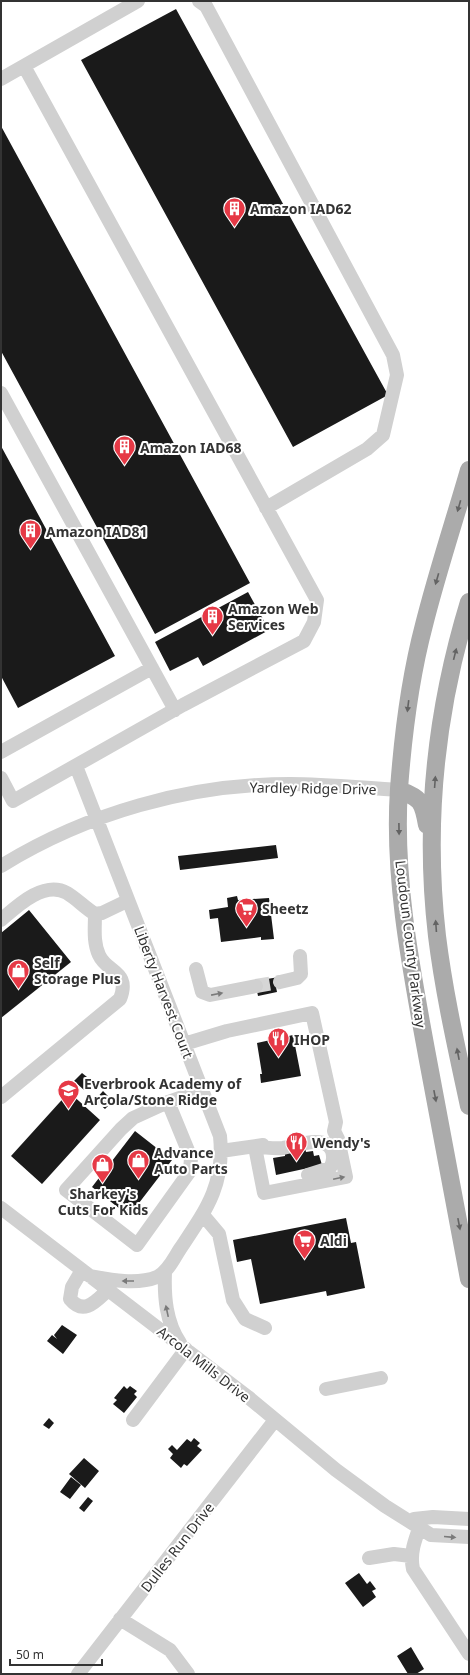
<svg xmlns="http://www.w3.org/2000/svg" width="470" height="1675" viewBox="0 0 470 1675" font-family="'Noto Sans',sans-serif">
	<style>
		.building { fill: #1a1a1a }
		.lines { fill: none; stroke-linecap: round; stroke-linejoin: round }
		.minor-tunnel { stroke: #d6d6d6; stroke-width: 14; stroke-dasharray: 14 7; stroke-linecap: butt }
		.minor { stroke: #d0d0d0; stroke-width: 14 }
		.major { stroke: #ababab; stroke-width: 18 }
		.oneway { fill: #636363 }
		.oneway2 { fill: #7a7a7a }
		.labels { text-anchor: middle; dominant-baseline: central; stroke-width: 4; stroke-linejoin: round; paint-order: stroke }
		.poi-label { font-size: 14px; font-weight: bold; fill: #333; stroke: #fff; text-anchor: start }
		.street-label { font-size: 14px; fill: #333; stroke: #fff }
	</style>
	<rect width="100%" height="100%" fill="#fff"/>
	<!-- building -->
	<path class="building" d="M 176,9 L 388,395 L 293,447 L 81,60 Z
		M 1,126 L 250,583 L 155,634 L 1,351 Z
		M 1,446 L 115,656 L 18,708 L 1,676 Z
		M 248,592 L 269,630 L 203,666 L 198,657 L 170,671 L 155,642 Z
		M 276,845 L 278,858 L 180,870 L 178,856 Z
		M 237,896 L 238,900 L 269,898 L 274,939 L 261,940 L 261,937 L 221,942 L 218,918 L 210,919 L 209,910 L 228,907 L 227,898 Z
		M 29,910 L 71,962 L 1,1018 L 1,933 Z
		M 279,977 L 276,987 L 277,992 L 258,996 L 255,981 Z
		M 293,1035 L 301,1076 L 261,1083 L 260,1074 L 262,1074 L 257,1043 Z
		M 82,1073 L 92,1081 L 84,1090 L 74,1081 Z
		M 103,1091 L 113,1101 L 105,1109 L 95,1100 Z
		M 69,1092 L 100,1120 L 42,1184 L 11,1156 Z
		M 135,1131 L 172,1160 L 129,1216 L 92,1187 Z
		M 305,1147 L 306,1152 L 313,1151 L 314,1156 L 319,1155 L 322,1165 L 276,1175 L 273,1158 L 285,1156 L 285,1152 Z
		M 346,1218 L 351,1243 L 356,1242 L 365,1288 L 327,1296 L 326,1291 L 260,1304 L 251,1259 L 237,1262 L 233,1240 Z
		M 62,1325 L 77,1335 L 63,1354 L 47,1341 L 52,1335 L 57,1339 L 54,1335 Z
		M 124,1386 L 127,1389 L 130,1386 L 137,1391 L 134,1394 L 137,1397 L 124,1413 L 113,1404 L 117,1400 L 114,1398 Z
		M 49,1418 L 54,1423 L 49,1429 L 43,1425 Z
		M 194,1438 L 200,1443 L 197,1446 L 202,1450 L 187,1466 L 184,1464 L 181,1468 L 170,1458 L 173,1454 L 168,1449 L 172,1445 L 177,1450 L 187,1439 L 191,1442 Z
		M 84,1458 L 99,1471 L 85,1488 L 69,1474 Z
		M 71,1477 L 81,1485 L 70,1499 L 60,1492 Z
		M 88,1497 L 93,1501 L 84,1512 L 79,1508 Z
		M 359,1573 L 367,1584 L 370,1581 L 376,1589 L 372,1591 L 376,1597 L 363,1607 L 345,1583 Z
		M 411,1647 L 424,1669 L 416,1674 L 408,1674 L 397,1656 Z"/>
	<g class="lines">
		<!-- minor-tunnel -->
		<path class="minor-tunnel" d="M 256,986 L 280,982"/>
		<!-- minor -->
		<path class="minor" d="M 199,1 L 206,6 L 393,355 L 397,375 L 383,435 L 367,449 L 266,508
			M 1,79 L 138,1
			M 1,393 L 175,710
			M 1,752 L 152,668
			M 76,766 L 220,1136 C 225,1185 206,1210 180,1249 C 174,1258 168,1272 157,1277 C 137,1285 111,1280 90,1276
			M 1,778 L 13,801 L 183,705 L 304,641 L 314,622 L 317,600 L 24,66
			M 1,866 C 87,813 189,784 290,784 C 326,784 363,788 399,790
			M 1,920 C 17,906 44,880 67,893 C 77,899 85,908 95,914 L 102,913 L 127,901
			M 196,969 L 202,992 L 210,995 L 256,986
			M 280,982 L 297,978 L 301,974 L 300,956
			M 184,1044 L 227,1031 L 312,1013 L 336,1122 L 334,1131
			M 1,1097 L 120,999 C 131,971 107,973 99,955 C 93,942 95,928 95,914
			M 168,1102 L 191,1158 L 190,1171 L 137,1245 L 66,1190 L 121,1129 L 133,1118 L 168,1102 L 202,1090
			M 255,1147 L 264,1193 L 346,1177 L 338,1139 L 334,1131
			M 255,1147 C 264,1147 274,1149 283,1148 C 295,1146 326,1134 332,1151 C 334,1157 333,1163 330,1168 L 308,1175
			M 221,1151 L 263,1145
			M 1,1208 L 248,1397 L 336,1470 L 385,1506 L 431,1535 L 469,1537
			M 203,1215 L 219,1234 L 233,1300 L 245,1319 L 265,1328
			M 82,1270 L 72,1287 L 70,1299 C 84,1316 96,1301 108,1290
			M 165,1272 C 164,1297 166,1322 180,1343
			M 326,1389 L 381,1378
			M 133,1420 L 186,1349
			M 423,1518 C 417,1535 409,1551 413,1569 L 469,1654
			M 414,1519 L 433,1517 L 469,1519
			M 369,1558 L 394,1554 L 411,1556
			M 120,1619 L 170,1650 L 188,1674
			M 78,1674 L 275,1420"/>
		<!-- major -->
		<path class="major" d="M 469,470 C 454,522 437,573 424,625 C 410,678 403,734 399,789 C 393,877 411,968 427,1055 C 441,1130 455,1204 469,1279
			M 469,602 C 436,710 424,824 437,936 C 444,993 457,1050 469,1106
			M 399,790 C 421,798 423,802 427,825"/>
	</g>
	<!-- one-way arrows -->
	<defs><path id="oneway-solid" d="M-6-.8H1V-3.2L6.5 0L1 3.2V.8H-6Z"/></defs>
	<g class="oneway">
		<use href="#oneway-solid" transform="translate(459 506) rotate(106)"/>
		<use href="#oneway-solid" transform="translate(437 579) rotate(106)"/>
		<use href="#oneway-solid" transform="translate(455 654) rotate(-76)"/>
		<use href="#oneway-solid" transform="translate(408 706) rotate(97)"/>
		<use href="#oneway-solid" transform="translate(435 782) rotate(-86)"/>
		<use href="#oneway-solid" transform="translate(399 829) rotate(89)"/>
		<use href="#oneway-solid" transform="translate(436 926) rotate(-94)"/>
		<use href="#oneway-solid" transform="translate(458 1054) rotate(-101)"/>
		<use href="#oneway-solid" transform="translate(435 1096) rotate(79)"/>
		<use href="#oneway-solid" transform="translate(459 1224) rotate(79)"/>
	</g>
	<g class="oneway2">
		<use href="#oneway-solid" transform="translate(217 994) rotate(-11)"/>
		<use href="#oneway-solid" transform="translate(339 1178) rotate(-12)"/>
		<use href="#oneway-solid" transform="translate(128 1281) rotate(-180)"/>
		<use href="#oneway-solid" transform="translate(167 1311) rotate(-102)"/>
		<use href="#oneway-solid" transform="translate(450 1537) rotate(5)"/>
	</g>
	<!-- icons -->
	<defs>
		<symbol id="building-pin" viewBox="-11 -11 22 30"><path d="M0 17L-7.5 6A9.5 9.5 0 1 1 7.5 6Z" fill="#e63946" stroke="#fff"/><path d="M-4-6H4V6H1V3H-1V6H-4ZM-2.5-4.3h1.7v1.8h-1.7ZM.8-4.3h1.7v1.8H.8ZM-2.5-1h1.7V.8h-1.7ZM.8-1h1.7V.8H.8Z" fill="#fff"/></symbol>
		<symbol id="supermarket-pin" viewBox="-11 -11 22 30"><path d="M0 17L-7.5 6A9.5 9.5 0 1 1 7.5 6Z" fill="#e63946" stroke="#fff"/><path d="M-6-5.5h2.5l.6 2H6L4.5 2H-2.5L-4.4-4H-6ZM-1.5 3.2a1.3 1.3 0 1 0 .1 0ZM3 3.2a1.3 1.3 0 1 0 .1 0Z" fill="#fff"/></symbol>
		<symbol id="shop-pin" viewBox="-11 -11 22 30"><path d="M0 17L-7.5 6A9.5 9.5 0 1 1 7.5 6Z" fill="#e63946" stroke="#fff"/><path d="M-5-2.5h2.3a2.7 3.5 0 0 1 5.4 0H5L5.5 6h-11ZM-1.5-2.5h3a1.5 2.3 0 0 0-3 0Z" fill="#fff"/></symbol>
		<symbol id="restaurant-pin" viewBox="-11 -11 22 30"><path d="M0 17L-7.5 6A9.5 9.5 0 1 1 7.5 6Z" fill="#e63946" stroke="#fff"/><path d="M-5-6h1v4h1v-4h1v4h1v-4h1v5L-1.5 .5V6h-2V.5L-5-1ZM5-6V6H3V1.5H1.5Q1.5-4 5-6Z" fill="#fff"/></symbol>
		<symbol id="school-pin" viewBox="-11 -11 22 30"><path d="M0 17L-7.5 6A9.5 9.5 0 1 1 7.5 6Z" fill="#e63946" stroke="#fff"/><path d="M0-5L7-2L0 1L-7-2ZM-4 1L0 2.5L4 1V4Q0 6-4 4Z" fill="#fff"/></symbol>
	</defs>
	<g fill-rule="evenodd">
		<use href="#building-pin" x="222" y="196" width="25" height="34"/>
		<use href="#building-pin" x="112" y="434" width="25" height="34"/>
		<use href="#building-pin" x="18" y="518" width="25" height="34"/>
		<use href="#building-pin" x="200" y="604" width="25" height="34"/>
		<use href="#supermarket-pin" x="234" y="896" width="25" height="34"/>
		<use href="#shop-pin" x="6" y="958" width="25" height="34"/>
		<use href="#restaurant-pin" x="266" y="1026" width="25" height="34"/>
		<use href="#school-pin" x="56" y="1078" width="25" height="34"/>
		<use href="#restaurant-pin" x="284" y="1130" width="25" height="34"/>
		<use href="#shop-pin" x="126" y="1148" width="25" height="34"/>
		<use href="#shop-pin" x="90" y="1152" width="25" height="34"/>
		<use href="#supermarket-pin" x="292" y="1228" width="25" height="34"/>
	</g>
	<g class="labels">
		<!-- poi labels -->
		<g class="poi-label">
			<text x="250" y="208">Amazon IAD62</text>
			<text x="140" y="447">Amazon IAD68</text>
			<text x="46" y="531">Amazon IAD81</text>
			<text x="228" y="608">Amazon Web<tspan x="228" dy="16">Services</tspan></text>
			<text x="262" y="908">Sheetz</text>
			<text x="34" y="962">Self<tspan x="34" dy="16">Storage Plus</tspan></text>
			<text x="294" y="1039">IHOP</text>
			<text x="84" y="1083">Everbrook Academy of<tspan x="84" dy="16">Arcola/Stone Ridge</tspan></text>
			<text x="312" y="1142">Wendy's</text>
			<text x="154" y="1152">Advance<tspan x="154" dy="16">Auto Parts</tspan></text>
			<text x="103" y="1193" text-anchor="middle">Sharkey's<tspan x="103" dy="16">Cuts For Kids</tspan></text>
			<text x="320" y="1240">Aldi</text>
		</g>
		<!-- street labels -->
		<g class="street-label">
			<text transform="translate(313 788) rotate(1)">Yardley Ridge Drive</text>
			<text transform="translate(411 944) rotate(83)">Loudoun County Parkway</text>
			<text transform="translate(164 992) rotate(69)">Liberty Harvest Court</text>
			<text transform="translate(204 1364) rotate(38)">Arcola Mills Drive</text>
			<text transform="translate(177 1547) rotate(-52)">Dulles Run Drive</text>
		</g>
	</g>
	<!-- border -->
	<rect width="470" height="1675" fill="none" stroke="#333333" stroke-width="4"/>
	<!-- scale -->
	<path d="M10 1659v6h92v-6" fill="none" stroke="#333333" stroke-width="2"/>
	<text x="16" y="1659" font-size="12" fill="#333333" stroke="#ffffff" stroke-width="3" paint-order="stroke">50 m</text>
</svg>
